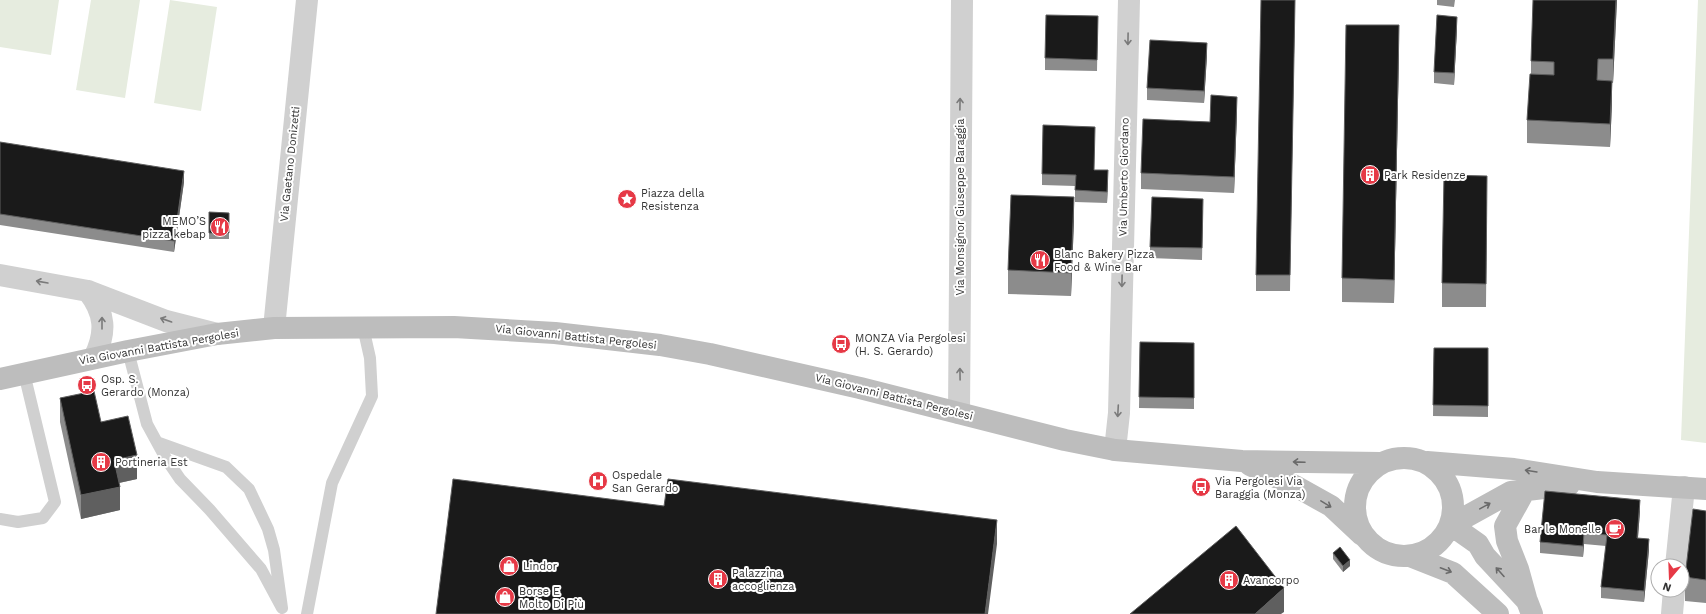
<svg xmlns="http://www.w3.org/2000/svg" width="1706" height="614" viewBox="0 0 1706 614" font-family="'Work Sans',sans-serif">
	<style>
		.green { fill: #e6ecdf }
		.lines { fill: none; stroke-linecap: round; stroke-linejoin: round }
		.lane { stroke: #d0d0d0; stroke-width: 12 }
		.street { stroke: #d0d0d0; stroke-width: 22 }
		.secondary { stroke: #bdbdbd; stroke-width: 22 }
		.wall { fill: #8c8c8c }
		.shaded-wall { fill: #5f5f5f }
		.building { fill: #1a1a1a; stroke: #5f5f5f }
		.oneway { stroke: #7a7a7a }
		.oneway2 { stroke: #6a6a6a }
		.labels { text-anchor: middle; dominant-baseline: central; stroke-width: 4; stroke-linejoin: round; paint-order: stroke }
		.street-label { font-size: 11px; fill: #333; stroke: #fff }
		.poi-label { font-size: 11px; fill: #333; stroke: #fff; text-anchor: start }
	</style>
	<rect width="100%" height="100%" fill="#fff"/>
	<!-- green -->
	<path class="green" d="M 0,0 L 59,0 L 51,55 L 0,47 Z
		M 91,0 L 140,0 L 125,98 L 76,90 Z
		M 170,0 L 217,7 L 201,111 L 154,103 Z
		M 1698,0 L 1706,0 L 1706,443 L 1681,440 Z"/>
	<g class="lines">
		<!-- lane -->
		<path class="lane" d="M 128,351 L 147,424 L 165,457 L 180,479 L 210,510 L 261,569 L 282,608 L 274,550 L 268,529 L 249,489 L 226,467 L 159,443
			M 0,519 L 18,522 L 43,518 L 55,502 L 24,373
			M 307,614 L 332,483 L 372,396 L 370,358 L 363,327"/>
		<!-- street -->
		<path class="street" d="M 0,275 L 88,291 L 166,321 L 217,334
			M 88,291 C 105,313 107,332 94,358
			M 274,328 L 307,0
			M 959,413 L 962,0
			M 1115,450 L 1119,413 L 1129,0
			M 1676,566 L 1684,487
			M 1672,614 L 1674,590"/>
		<!-- secondary -->
		<path class="secondary" d="M 0,379 L 128,351 L 217,334 L 274,328 L 454,327 L 555,333 L 660,345 L 710,354 L 860,388 L 1065,440 L 1115,450 L 1242,461 L 1380,463
			M1355 507a49 49 0 1 1 98 0a49 49 0 1 1-98 0Z
			M 1427,462 L 1514,469 L 1597,482 L 1706,489
			M 1250,465 L 1297,487 L 1331,506 L 1362,535
			M 1525,490 L 1505,526 L 1507,541 L 1518,569 L 1526,598
			M 1451,525 L 1511,492 L 1569,485
			M 1451,525 L 1478,544 L 1485,556 L 1527,601 L 1532,614
			M 1410,556 L 1453,573 L 1498,614"/>
	</g>
	<!-- wall -->
	<path class="wall" d="M 1295,0 L 1290,291 L 1256,291 L 1256,275 Z
		M 1437,0 L 1455,0 L 1454,7 L 1437,5 Z
		M 1617,0 L 1613,83 L 1612,83 L 1612,104 L 1610,147 L 1527,143 L 1527,120 L 1531,74 L 1531,61 Z
		M 1098,16 L 1097,71 L 1045,70 L 1045,58 Z
		M 1457,28 L 1454,85 L 1434,83 L 1434,72 Z
		M 1399,49 L 1394,303 L 1342,302 L 1342,278 Z
		M 1207,55 L 1204,103 L 1147,100 L 1147,88 Z
		M 1237,112 L 1234,193 L 1141,189 L 1141,173 L 1210,122 Z
		M 0,142 L 184,182 L 174,252 L 0,225 Z
		M 1094,170 L 1108,181 L 1107,203 L 1075,202 L 1075,186 L 1042,185 L 1042,174 Z
		M 1487,199 L 1486,307 L 1442,307 L 1442,283 Z
		M 1203,210 L 1202,260 L 1150,258 L 1150,247 Z
		M 209,212 L 229,213 L 229,239 L 209,239 Z
		M 1074,220 L 1071,296 L 1008,294 L 1008,270 Z
		M 1140,342 L 1194,343 L 1194,409 L 1139,408 Z
		M 1434,348 L 1488,348 L 1488,417 L 1433,416 Z
		M 60,398 L 101,422 L 137,479 L 119,483 L 120,510 L 81,519 L 60,422 Z
		M 1640,511 L 1638,538 L 1649,550 L 1644,602 L 1601,598 L 1601,587 L 1606,546 L 1584,544 L 1583,557 L 1540,553 L 1540,542 Z
		M 1706,511 L 1706,603 L 1685,601 L 1685,577 Z
		M 1333,553 L 1350,566 L 1343,572 L 1333,559 Z"/>
	<!-- shaded-wall -->
	<path class="shaded-wall" d="M 1616,0 L 1617,0 L 1613,83 L 1613,59 Z
		M 1457,17 L 1457,28 L 1454,85 L 1454,73 Z
		M 1399,25 L 1399,49 L 1394,303 L 1394,280 Z
		M 1207,43 L 1207,55 L 1204,103 L 1204,91 Z
		M 1612,81 L 1612,104 L 1610,147 L 1610,124 Z
		M 1237,97 L 1237,112 L 1234,193 L 1234,177 Z
		M 1108,170 L 1108,181 L 1107,203 L 1107,192 Z
		M 184,171 L 184,182 L 174,252 L 174,241 Z
		M 1074,197 L 1074,220 L 1071,296 L 1071,273 Z
		M 137,455 L 137,479 L 114,484 L 114,460 Z
		M 120,487 L 120,510 L 81,519 L 81,495 Z
		M 1640,500 L 1640,511 L 1637,549 L 1637,538 Z
		M 997,520 L 997,544 L 988,614 L 985,614 Z
		M 1584,533 L 1584,544 L 1583,557 L 1583,546 Z
		M 1649,539 L 1649,550 L 1644,602 L 1644,591 Z
		M 1350,560 L 1350,566 L 1343,572 L 1343,566 Z
		M 1284,588 L 1284,612 L 1281,614 L 1255,614 Z"/>
	<!-- building -->
	<path class="building" d="M 1261,0 L 1295,0 L 1290,275 L 1256,275 Z
		M 1533,0 L 1616,0 L 1613,59 L 1598,59 L 1597,80 L 1612,81 L 1610,124 L 1527,120 L 1530,74 L 1554,75 L 1554,62 L 1531,61 Z
		M 1046,15 L 1098,16 L 1097,60 L 1045,58 Z
		M 1437,15 L 1457,17 L 1454,73 L 1434,72 Z
		M 1346,25 L 1399,25 L 1394,280 L 1342,278 Z
		M 1150,40 L 1207,43 L 1204,91 L 1147,88 Z
		M 1211,95 L 1237,97 L 1234,177 L 1141,173 L 1143,119 L 1210,122 Z
		M 1043,125 L 1095,127 L 1094,170 L 1108,170 L 1107,192 L 1075,190 L 1076,175 L 1042,174 Z
		M 0,142 L 184,171 L 174,241 L 0,214 Z
		M 1444,175 L 1487,176 L 1486,284 L 1442,283 Z
		M 1011,195 L 1074,197 L 1071,273 L 1008,270 Z
		M 1152,197 L 1203,199 L 1202,248 L 1150,247 Z
		M 209,212 L 229,213 L 229,233 L 209,233 Z
		M 1140,342 L 1194,343 L 1194,398 L 1139,397 Z
		M 1434,348 L 1488,348 L 1488,406 L 1433,405 Z
		M 94,391 L 101,422 L 128,416 L 137,455 L 114,460 L 120,487 L 81,495 L 60,398 Z
		M 453,479 L 664,506 L 668,479 L 997,520 L 985,614 L 436,614 Z
		M 1545,491 L 1640,500 L 1637,538 L 1649,539 L 1644,591 L 1601,587 L 1607,535 L 1584,533 L 1583,546 L 1540,542 Z
		M 1693,509 L 1706,511 L 1706,580 L 1685,577 Z
		M 1236,526 L 1284,588 L 1255,614 L 1130,614 Z
		M 1340,547 L 1350,560 L 1343,566 L 1333,553 Z"/>
	<!-- one-way arrows -->
	<defs><path id="oneway-shaft" d="M-6 0H5M1.5-3L5.5 0L1.5 3" fill="none" stroke-width="1.6" stroke-linecap="round" stroke-linejoin="round"/></defs>
	<g class="oneway">
		<use href="#oneway-shaft" transform="translate(1128 39) rotate(91)"/>
		<use href="#oneway-shaft" transform="translate(960 104) rotate(-89)"/>
		<use href="#oneway-shaft" transform="translate(1122 281) rotate(91)"/>
		<use href="#oneway-shaft" transform="translate(42 282) rotate(-170)"/>
		<use href="#oneway-shaft" transform="translate(166 320) rotate(-161)"/>
		<use href="#oneway-shaft" transform="translate(102 323) rotate(-90)"/>
		<use href="#oneway-shaft" transform="translate(960 374) rotate(-91)"/>
		<use href="#oneway-shaft" transform="translate(1118 411) rotate(93)"/>
	</g>
	<g class="oneway2">
		<use href="#oneway-shaft" transform="translate(1299 462) rotate(-178)"/>
		<use href="#oneway-shaft" transform="translate(1531 471) rotate(-171)"/>
		<use href="#oneway-shaft" transform="translate(1326 504) rotate(31)"/>
		<use href="#oneway-shaft" transform="translate(1485 506) rotate(-29)"/>
		<use href="#oneway-shaft" transform="translate(1446 570) rotate(21)"/>
		<use href="#oneway-shaft" transform="translate(1500 572) rotate(-132)"/>
	</g>
	<!-- icons -->
	<defs>
		<symbol id="building-disc" viewBox="-11 -11 22 22"><circle r="9.5" fill="#e63946" stroke="#fff"/><path d="M-4-6H4V6H1V3H-1V6H-4ZM-2.5-4.3h1.7v1.8h-1.7ZM.8-4.3h1.7v1.8H.8ZM-2.5-1h1.7V.8h-1.7ZM.8-1h1.7V.8H.8Z" fill="#fff"/></symbol>
		<symbol id="sight-disc" viewBox="-11 -11 22 22"><circle r="9.5" fill="#e63946" stroke="#fff"/><path d="M0-6L1.8-2.2L6-1.7L2.9 1.2L3.7 5.4L0 3.3L-3.7 5.4L-2.9 1.2L-6-1.7L-1.8-2.2Z" fill="#fff"/></symbol>
		<symbol id="restaurant-disc" viewBox="-11 -11 22 22"><circle r="9.5" fill="#e63946" stroke="#fff"/><path d="M-5-6h1v4h1v-4h1v4h1v-4h1v5L-1.5 .5V6h-2V.5L-5-1ZM5-6V6H3V1.5H1.5Q1.5-4 5-6Z" fill="#fff"/></symbol>
		<symbol id="bus-disc" viewBox="-11 -11 22 22"><circle r="9.5" fill="#e63946" stroke="#fff"/><path d="M-5-6H5V4H4V6H2V4H-2V6H-4V4H-5ZM-3.5-4V0h7V-4ZM-3.5 1.2v1.5H-2V1.2ZM2 1.2v1.5H3.5V1.2Z" fill="#fff"/></symbol>
		<symbol id="hospital-disc" viewBox="-11 -11 22 22"><circle r="9.5" fill="#e63946" stroke="#fff"/><path d="M-5-5h3v3.5h4V-5h3V5h-3V1.5h-4V5h-3Z" fill="#fff"/></symbol>
		<symbol id="cafe-disc" viewBox="-11 -11 22 22"><circle r="9.5" fill="#e63946" stroke="#fff"/><path d="M-5.5-4.5H6V0H3Q3 3.5 0 3.5H-2.5Q-5.5 3.5-5.5 0ZM3-3.2v2h1.7v-2ZM-6 4.5H4V6H-6Z" fill="#fff"/></symbol>
		<symbol id="shop-disc" viewBox="-11 -11 22 22"><circle r="9.5" fill="#e63946" stroke="#fff"/><path d="M-5-2.5h2.3a2.7 3.5 0 0 1 5.4 0H5L5.5 6h-11ZM-1.5-2.5h3a1.5 2.3 0 0 0-3 0Z" fill="#fff"/></symbol>
	</defs>
	<g fill-rule="evenodd">
		<use href="#building-disc" x="1359" y="164" width="22" height="22"/>
		<use href="#sight-disc" x="616" y="188" width="22" height="22"/>
		<use href="#restaurant-disc" x="209" y="216" width="22" height="22"/>
		<use href="#restaurant-disc" x="1029" y="249" width="22" height="22"/>
		<use href="#bus-disc" x="830" y="333" width="22" height="22"/>
		<use href="#bus-disc" x="76" y="374" width="22" height="22"/>
		<use href="#building-disc" x="90" y="451" width="22" height="22"/>
		<use href="#hospital-disc" x="587" y="470" width="22" height="22"/>
		<use href="#bus-disc" x="1190" y="476" width="22" height="22"/>
		<use href="#cafe-disc" x="1604" y="518" width="22" height="22"/>
		<use href="#shop-disc" x="498" y="555" width="22" height="22"/>
		<use href="#building-disc" x="707" y="568" width="22" height="22"/>
		<use href="#building-disc" x="1218" y="569" width="22" height="22"/>
		<use href="#shop-disc" x="494" y="586" width="22" height="22"/>
	</g>
	<g class="labels">
		<!-- street labels -->
		<g class="street-label">
			<text transform="translate(290 164) rotate(-84)">Via Gaetano Donizetti</text>
			<text transform="translate(1124 177) rotate(-89)">Via Umberto Giordano</text>
			<text transform="translate(960 207) rotate(-90)">Via Monsignor Giuseppe Baraggia</text>
			<text transform="translate(576 337) rotate(6)">Via Giovanni Battista Pergolesi</text>
			<text transform="translate(159 347) rotate(-10)">Via Giovanni Battista Pergolesi</text>
			<text transform="translate(894 397) rotate(14)">Via Giovanni Battista Pergolesi</text>
		</g>
		<!-- poi labels -->
		<g class="poi-label">
			<text x="1384" y="175">Park Residenze</text>
			<text x="641" y="193">Piazza della<tspan x="641" dy="13">Resistenza</tspan></text>
			<text x="206" y="221" text-anchor="end">MEMO’S<tspan x="206" dy="13">pizza kebap</tspan></text>
			<text x="1054" y="254">Blanc Bakery Pizza<tspan x="1054" dy="13">Food &amp; Wine Bar</tspan></text>
			<text x="855" y="338">MONZA Via Pergolesi<tspan x="855" dy="13">(H. S. Gerardo)</tspan></text>
			<text x="101" y="379">Osp. S.<tspan x="101" dy="13">Gerardo (Monza)</tspan></text>
			<text x="115" y="462">Portineria Est</text>
			<text x="612" y="475">Ospedale<tspan x="612" dy="13">San Gerardo</tspan></text>
			<text x="1215" y="481">Via Pergolesi Via<tspan x="1215" dy="13">Baraggia (Monza)</tspan></text>
			<text x="1601" y="529" text-anchor="end">Bar le Monelle</text>
			<text x="523" y="566">Lindor</text>
			<text x="732" y="573">Palazzina<tspan x="732" dy="13">accoglienza</tspan></text>
			<text x="1243" y="580">Avancorpo</text>
			<text x="519" y="591">Borse E<tspan x="519" dy="13">Molto Di Più</tspan></text>
		</g>
	</g>
	<!-- north arrow -->
	<g transform="translate(1670 578) rotate(199)"><circle r="19" fill="#ffffff" stroke="#adadad"/>
	<path d="M0-3L7 15L0 10L-7 15Z" fill="#e63946"/>
	<text y="-6" font-size="11" font-weight="bold" text-anchor="middle" fill="#333333">N</text>
	</g>
</svg>
